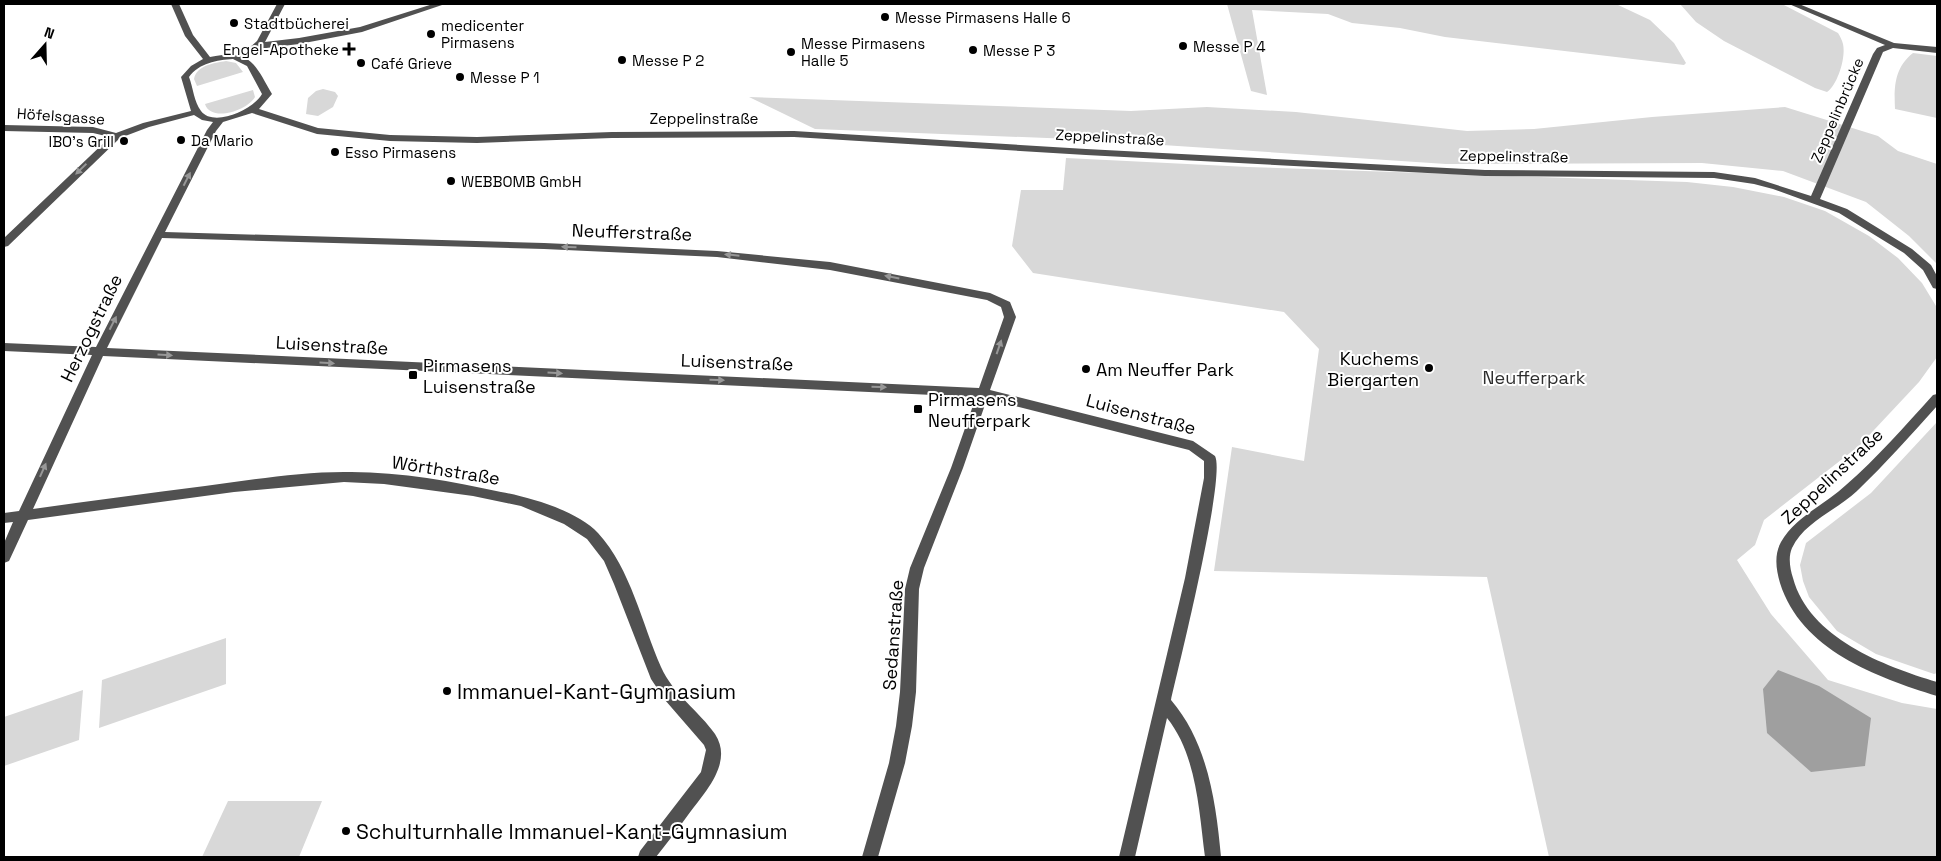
<svg xmlns="http://www.w3.org/2000/svg" width="1941" height="861" viewBox="0 0 1941 861" font-family="'Space Grotesk',sans-serif">
	<style>
		.green { fill: #d8d8d8 }
		.water { fill: #9f9f9f }
		.lines { fill: none; stroke-linecap: round; stroke-linejoin: round }
		.minor { fill: #515151; fill-rule: evenodd }
		.oneway { fill: #979797 }
		.poi-dot { fill: #000; stroke: #fff; stroke-width: 2 }
		.labels { text-anchor: middle; dominant-baseline: central; stroke-width: 4; stroke-linejoin: round; paint-order: stroke }
		.far-poi-label { font-size: 15px; fill: #000; stroke: #fff; text-anchor: start }
		.far-street-label { font-size: 15px; fill: #000; stroke: #fff }
		.street-label { font-size: 18px; fill: #000; stroke: #fff }
		.poi-label { font-size: 18px; fill: #000; stroke: #fff; text-anchor: start }
		.park-label { font-size: 18px; fill: #2f2f2f; stroke: #fff }
		.near-poi-label { font-size: 21px; fill: #000; stroke: #fff; text-anchor: start }
	</style>
	<rect width="100%" height="100%" fill="#fff"/>
	<!-- green -->
	<path class="green" d="M 1227,4 L 1616,4 L 1650,20 L 1674,43 L 1686,63 L 1684,65 L 1445,37 L 1400,28 L 1352,23 L 1328,14 L 1252,10 L 1267,95 L 1251,91 Z
		M 1680,4 L 1782,4 L 1838,33 C 1840,36 1842,40 1843,44 C 1846,57 1838,84 1827,92 L 1815,88 L 1724,41 L 1696,22 Z
		M 1913,53 L 1937,56 L 1937,118 L 1895,109 C 1894,88 1894,68 1913,53 Z
		M 226,61 L 236,63 L 243,72 L 197,86 L 194,79 C 197,65 214,63 226,61 Z
		M 323,89 L 335,92 L 338,96 L 333,107 L 318,116 L 306,114 L 308,98 L 316,91 Z
		M 253,90 L 255,97 C 248,110 211,123 205,104 Z
		M 749,97 L 1131,111 L 1207,107 L 1296,112 L 1467,131 L 1534,129 L 1652,117 L 1785,107 L 1878,136 L 1898,151 L 1937,164 L 1937,264 L 1909,236 L 1866,202 L 1783,171 L 1702,163 L 1446,164 L 1072,139 L 815,129 Z
		M 1066,158 L 1248,167 L 1687,182 L 1733,187 L 1784,197 L 1825,211 L 1869,236 L 1898,258 L 1922,283 L 1936,306 L 1937,317 L 1937,357 L 1919,382 L 1859,446 L 1764,520 L 1755,545 L 1737,560 L 1771,614 L 1828,680 L 1902,703 L 1937,709 L 1937,857 L 1549,857 L 1487,577 L 1214,571 L 1232,447 L 1304,461 L 1319,349 L 1284,312 L 1033,273 L 1012,246 L 1021,190 L 1063,190 Z
		M 1937,422 L 1937,673 L 1934,674 L 1876,654 L 1837,631 L 1809,597 L 1803,581 L 1800,565 L 1806,543 L 1871,493 Z
		M 226,638 L 226,684 L 99,728 L 102,680 Z
		M 83,690 L 79,740 L 4,766 L 4,717 Z
		M 228,801 L 322,801 L 299,857 L 202,857 Z"/>
	<!-- water -->
	<path class="water" d="M 1778,670 L 1819,686 L 1871,718 L 1865,766 L 1811,772 L 1767,733 L 1763,689 Z"/>
	<g class="lines">
		<!-- minor -->
		<path class="minor" d="M 171,4 L 179,4 L 193,35 L 210,57 C 250,48 254,63 272,94 L 259,109 L 318,128 L 390,135 L 477,137 L 612,132 L 794,131 L 1086,149 L 1485,170 L 1714,172 L 1755,178 L 1811,196 L 1873,54 L 1877,48 L 1885,45 L 1789,4 L 1799,4 L 1894,43 L 1937,47 L 1937,53 L 1893,48 L 1883,52 L 1820,199 L 1847,209 L 1912,249 L 1931,265 L 1937,276 L 1937,289 L 1933,288 L 1923,270 L 1904,253 L 1839,213 L 1773,189 L 1754,184 L 1714,178 L 1485,176 L 1086,155 L 794,137 L 612,138 L 477,143 L 390,141 L 317,134 L 252,113 L 223,122 L 216,131 L 165,232 L 544,243 L 717,251 L 830,262 L 990,293 L 1010,302 L 1016,317 L 990,390 L 1193,441 L 1215,456 C 1226,477 1179,665 1171,700 C 1208,743 1216,803 1221,857 L 1205,857 C 1199,812 1197,755 1167,718 L 1135,857 L 1119,857 L 1185,578 L 1204,478 L 1204,461 L 1189,450 L 987,399 L 963,468 L 924,568 L 919,589 L 916,692 L 912,726 L 905,763 L 878,857 L 862,857 L 889,763 L 896,726 L 900,692 L 905,589 L 910,568 L 951,468 L 976,397 L 103,356 L 33,509 C 90,501 148,493 205,486 C 251,480 298,472 344,472 C 396,471 451,481 501,492 C 529,497 578,511 598,533 C 631,569 642,624 661,667 C 673,694 699,711 715,734 C 734,763 704,793 688,815 C 678,829 667,843 656,857 L 638,857 L 640,851 L 701,772 L 706,750 L 704,745 L 665,700 L 651,679 L 614,584 L 604,561 L 587,539 L 564,524 L 521,506 L 473,496 L 384,484 L 344,482 L 234,492 L 28,520 L 9,561 L 4,563 L 4,543 L 13,522 L 4,523 L 4,513 L 19,511 L 92,355 L 4,351 L 4,343 L 96,347 L 207,130 L 213,122 L 202,120 L 194,115 L 149,127 L 120,138 L 8,246 L 4,247 L 4,238 L 110,137 L 93,133 L 4,131 L 4,125 L 93,127 L 116,133 L 143,123 L 191,111 L 181,77 L 191,66 L 203,59 L 185,36 ZM 233,59 L 247,66 L 262,94 C 254,109 214,128 201,111 C 194,102 193,87 189,77 C 199,63 217,60 233,59 ZM 162,238 L 544,249 L 717,257 L 830,270 L 987,300 L 1001,307 L 1004,317 L 979,388 L 107,348 Z
			M 277,4 L 285,4 L 265,42 L 299,38 L 360,27 L 433,4 L 445,4 L 362,32 L 299,44 L 250,50 L 249,48 L 257,41 Z
			M 1937,394 L 1937,406 C 1911,435 1885,464 1857,491 C 1837,510 1804,522 1792,548 C 1788,557 1790,569 1793,578 C 1809,638 1884,666 1937,682 L 1937,696 C 1876,677 1801,650 1780,583 C 1776,569 1774,555 1781,542 C 1796,516 1825,505 1846,485 C 1877,458 1905,426 1933,395 Z"/>
	</g>
	<!-- one-way arrows -->
	<defs><path id="oneway-solid" d="M-6-.8H1V-3.2L6.5 0L1 3.2V.8H-6Z" transform="scale(1.25)"/></defs>
	<g class="oneway">
		<use href="#oneway-solid" transform="translate(81 169) rotate(136)"/>
		<use href="#oneway-solid" transform="translate(187 179) rotate(-63)"/>
		<use href="#oneway-solid" transform="translate(569 247) rotate(-178)"/>
		<use href="#oneway-solid" transform="translate(732 255) rotate(-174)"/>
		<use href="#oneway-solid" transform="translate(892 277) rotate(-169)"/>
		<use href="#oneway-solid" transform="translate(113 323) rotate(-63)"/>
		<use href="#oneway-solid" transform="translate(999 347) rotate(-71)"/>
		<use href="#oneway-solid" transform="translate(165 355) rotate(3)"/>
		<use href="#oneway-solid" transform="translate(327 363) rotate(3)"/>
		<use href="#oneway-solid" transform="translate(555 373) rotate(3)"/>
		<use href="#oneway-solid" transform="translate(717 380) rotate(2)"/>
		<use href="#oneway-solid" transform="translate(879 387) rotate(2)"/>
		<use href="#oneway-solid" transform="translate(43 470) rotate(-66)"/>
	</g>
	<!-- markers -->
	<g class="poi-dot">
		<circle cx="885" cy="17" r="5"/>
		<circle cx="234" cy="23" r="5"/>
		<circle cx="431" cy="34" r="5"/>
		<circle cx="1183" cy="46" r="5"/>
		<path d="M346.5 41.5h5v5h5v5h-5v5h-5v-5h-5v-5h5z"/>
		<circle cx="973" cy="50" r="5"/>
		<circle cx="791" cy="52" r="5"/>
		<circle cx="622" cy="60" r="5"/>
		<circle cx="361" cy="63" r="5"/>
		<circle cx="460" cy="77" r="5"/>
		<circle cx="181" cy="140" r="5"/>
		<circle cx="124" cy="141" r="5"/>
		<circle cx="335" cy="152" r="5"/>
		<circle cx="451" cy="181" r="5"/>
		<circle cx="1429" cy="368" r="5"/>
		<circle cx="1086" cy="369" r="5"/>
		<rect x="408" y="370" width="10" height="10" rx="2.5"/>
		<rect x="913" y="404" width="10" height="10" rx="2.5"/>
		<circle cx="447" cy="691" r="5"/>
		<circle cx="346" cy="831" r="5"/>
	</g>
	<g class="labels">
		<!-- far-poi labels -->
		<g class="far-poi-label">
			<text x="895" y="17">Messe Pirmasens Halle 6</text>
			<text x="244" y="23">Stadtbücherei</text>
			<text x="441" y="25">medicenter<tspan x="441" dy="17">Pirmasens</tspan></text>
			<text x="801" y="43">Messe Pirmasens<tspan x="801" dy="17">Halle 5</tspan></text>
			<text x="1193" y="46">Messe P 4</text>
			<text x="339" y="49" text-anchor="end">Engel-Apotheke</text>
			<text x="983" y="50">Messe P 3</text>
			<text x="632" y="60">Messe P 2</text>
			<text x="371" y="63">Café Grieve</text>
			<text x="470" y="77">Messe P 1</text>
			<text x="191" y="140">Da Mario</text>
			<text x="114" y="141" text-anchor="end">IBO's Grill</text>
			<text x="345" y="152">Esso Pirmasens</text>
			<text x="461" y="181">WEBBOMB GmbH</text>
		</g>
		<!-- far-street labels -->
		<g class="far-street-label">
			<text transform="translate(1837 110) rotate(-67)">Zeppelinbrücke</text>
			<text transform="translate(61 116) rotate(4)">Höfelsgasse</text>
			<text x="704" y="118">Zeppelinstraße</text>
			<text transform="translate(1110 137) rotate(3)">Zeppelinstraße</text>
			<text transform="translate(1514 156) rotate(1)">Zeppelinstraße</text>
		</g>
		<!-- street labels -->
		<g class="street-label">
			<text transform="translate(632 232) rotate(2)">Neufferstraße</text>
			<text transform="translate(91 328) rotate(-64)">Herzogstraße</text>
			<text transform="translate(332 345) rotate(3)">Luisenstraße</text>
			<text transform="translate(737 362) rotate(2)">Luisenstraße</text>
			<text transform="translate(1141 414) rotate(15)">Luisenstraße</text>
			<text transform="translate(446 470) rotate(9)">Wörthstraße</text>
			<text transform="translate(1832 476) rotate(-43)">Zeppelinstraße</text>
			<text transform="translate(893 635) rotate(-86)">Sedanstraße</text>
		</g>
		<!-- poi labels -->
		<g class="poi-label">
			<text x="1419" y="358" text-anchor="end">Kuchems<tspan x="1419" dy="21">Biergarten</tspan></text>
			<text x="423" y="365">Pirmasens<tspan x="423" dy="21">Luisenstraße</tspan></text>
			<text x="1096" y="369">Am Neuffer Park</text>
			<text x="928" y="399">Pirmasens<tspan x="928" dy="21">Neufferpark</tspan></text>
		</g>
		<!-- park labels -->
		<g class="park-label">
			<text x="1534" y="377">Neufferpark</text>
		</g>
		<!-- near-poi labels -->
		<g class="near-poi-label">
			<text x="457" y="691">Immanuel-Kant-Gymnasium</text>
			<text x="356" y="831">Schulturnhalle Immanuel-Kant-Gymnasium</text>
		</g>
	</g>
	<!-- border -->
	<rect width="1941" height="861" fill="none" stroke="#000000" stroke-width="10"/>
	<!-- north arrow -->
	<g transform="translate(45 45) rotate(20)" stroke="#ffffff" stroke-width="4" paint-order="stroke">
	<path d="M0-4L9 19L0 12L-9 19Z" fill="#000000"/>
	<text y="-8" font-size="14" font-weight="bold" text-anchor="middle" fill="#000000">N</text>
	</g>
</svg>
